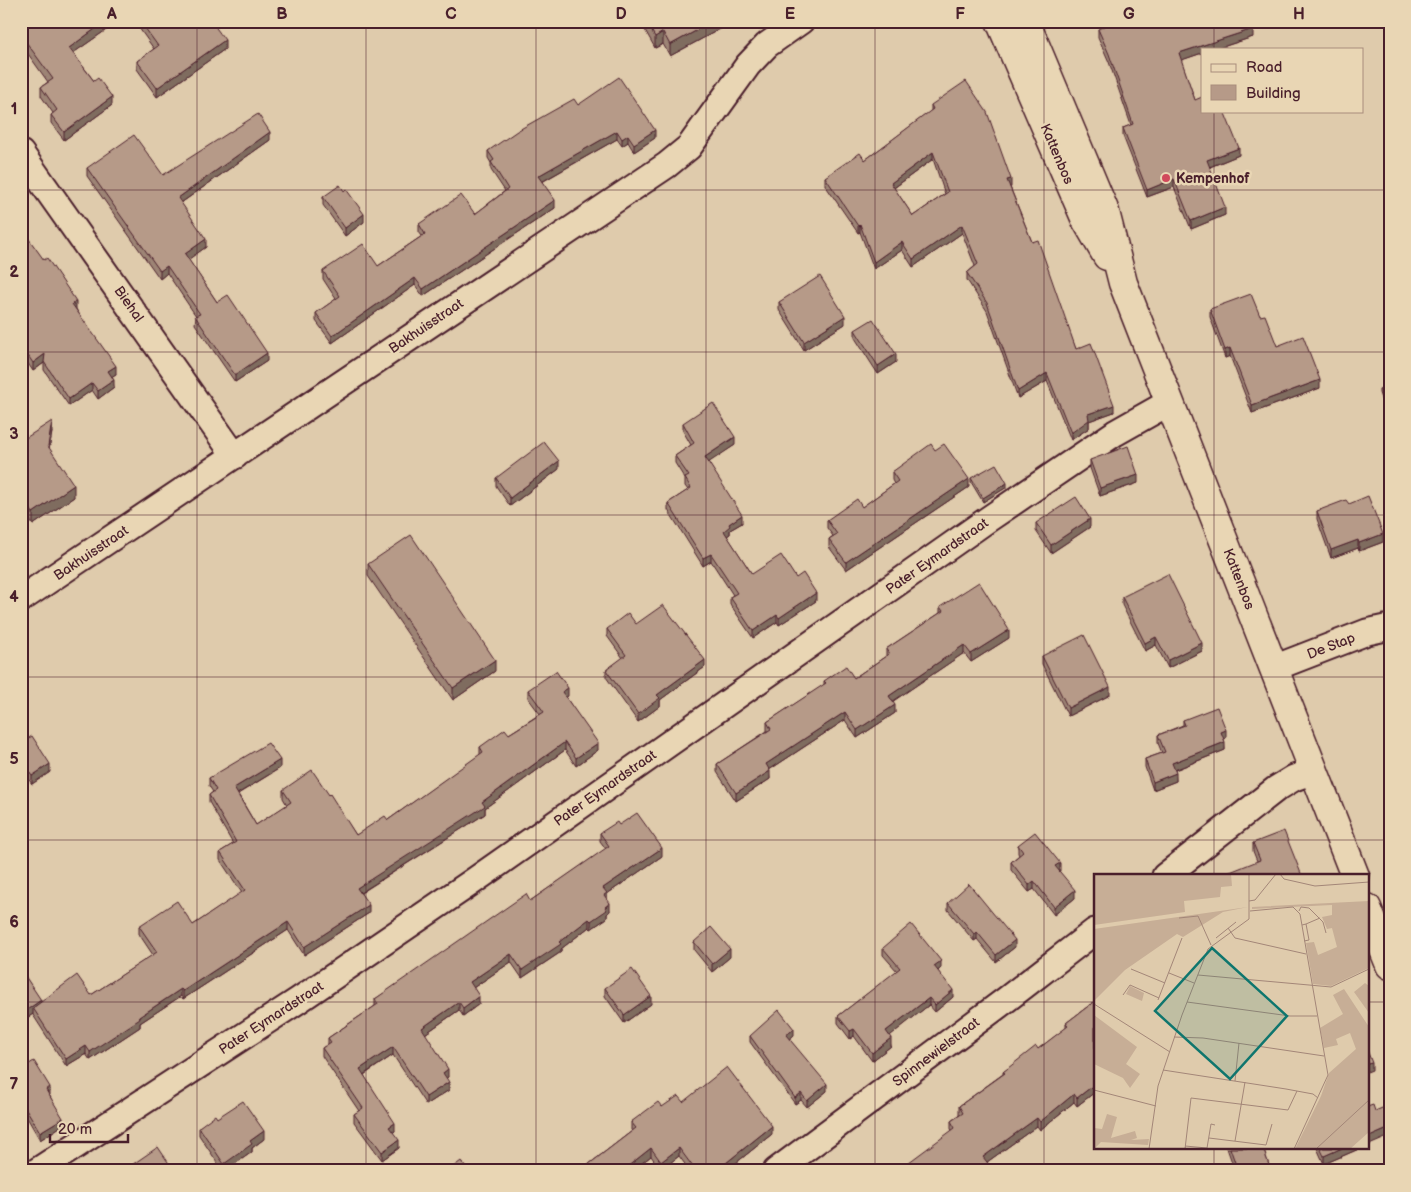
<svg xmlns="http://www.w3.org/2000/svg" width="1411" height="1192" viewBox="0 0 1411 1192" font-family="'Balsamiq Sans',sans-serif">
	<style>
		.lines { fill: none; stroke-linecap: round; stroke-linejoin: round }
		.minor-casing { stroke: #4a1f2b; stroke-width: 29 }
		.secondary-casing { stroke: #4a1f2b; stroke-width: 31 }
		.minor { stroke: #e9d6b4; stroke-width: 25 }
		.secondary { stroke: #e9d6b4; stroke-width: 28 }
		.wall { fill: #9d8475; stroke: #4a1f2b; fill-rule: evenodd }
		.shaded-wall { fill: #7f6c5f; stroke: #4a1f2b }
		.building { fill: #b69a88; stroke: #4a1f2b; fill-rule: evenodd }
		.grid { fill: none; stroke: #4a1f2b; stroke-width: 1; stroke-opacity: 0.55 }
		.poi-dot { fill: #d1495b; stroke: #e9d6b4; stroke-width: 2 }
		.labels { text-anchor: middle; dominant-baseline: central; stroke-width: 5; stroke-linejoin: round; paint-order: stroke }
		.street-label { font-size: 14px; fill: #4a1f2b; stroke: #e9d6b4 }
		.poi-label { font-size: 14px; font-weight: bold; fill: #4a1f2b; stroke: #e9d6b4; text-anchor: start }
		.inset-road { fill: none; stroke: #a38678; stroke-width: 1 }
		.view { fill: #0f766e; fill-opacity: 0.15; stroke: #0f766e; stroke-width: 2.5 }
		.inset-edge { fill: none; stroke: #4a1f2b; stroke-width: 2.5 }
		.neatline { fill: none; stroke: #4a1f2b; stroke-width: 2 }
		.grid-label { font-size: 16px; text-anchor: middle; font-weight: bold; fill: #4a1f2b }
	</style>
	<rect width="100%" height="100%" fill="#dfcbac"/>
	<filter id="ink" filterUnits="userSpaceOnUse"><feTurbulence type="fractalNoise" baseFrequency=".02" numOctaves="2"/><feDisplacementMap in="SourceGraphic" scale="10" xChannelSelector="R" yChannelSelector="G"/><feConvolveMatrix kernelMatrix="1 2 1 2 8 2 1 2 1" color-interpolation-filters="sRGB"/></filter>
	<g filter="url(#ink)">
		<g class="lines">
			<defs>
				<path id="minor" d="M 21,153 L 235,456
					M 21,599 L 667,165 L 689,147 L 748,65 L 767,45 L 801,21
					M 1274,668 L 1367,632 L 1390,627
					M 1165,876 L 1276,789 L 1294,778 L 1314,771
					M 37,1171 L 299,1000 L 475,880 L 987,520 L 1115,433 L 1170,402
					M 776,1171 L 1007,999 L 1095,931"/>
				<path id="secondary" d="M 1000,21 L 1086,220 L 1107,256
					M 1025,21 L 1105,212 L 1123,283 L 1355,876
					M 1367,908 L 1390,965"/>
			</defs>
			<!-- minor casing -->
			<use href="#minor" class="minor-casing"/>
			<!-- secondary casing -->
			<use href="#secondary" class="secondary-casing"/>
			<!-- minor -->
			<use href="#minor" class="minor"/>
			<!-- secondary -->
			<use href="#secondary" class="secondary"/>
		</g>
		<!-- wall -->
		<path class="wall" d="M 119,21 L 73,53 L 112,105 L 64,140 L 51,123 L 51,115 L 53,113 L 41,96 L 41,87 L 48,82 L 21,44 L 21,26 Z
			M 134,21 L 211,21 L 225,49 L 157,97 L 137,69 L 137,61 L 154,49 Z
			M 640,21 L 735,21 L 670,56 L 663,44 L 655,48 Z
			M 1098,29 L 1253,37 L 1216,49 L 1202,49 L 1202,53 L 1181,60 L 1195,100 L 1239,155 L 1210,167 L 1225,215 L 1191,229 L 1174,187 L 1147,197 L 1123,136 L 1123,128 L 1131,125 L 1109,62 L 1098,37 Z
			M 578,105 L 655,138 L 634,152 L 628,142 L 622,146 L 617,139 L 542,182 L 555,208 L 423,296 L 415,285 L 332,343 L 316,321 L 316,313 L 336,299 L 323,279 L 323,271 L 378,266 L 422,236 L 419,232 L 419,224 L 475,214 L 505,191 L 491,170 L 491,163 L 488,158 L 488,151 Z
			M 931,105 L 1011,187 L 1010,187 L 1032,242 L 1076,349 L 1114,412 L 1089,421 L 1089,428 L 1071,440 L 1047,381 L 1018,398 L 987,311 L 967,280 L 967,273 L 975,266 L 962,233 L 913,267 L 902,250 L 874,269 L 860,232 L 858,233 L 825,185 L 825,177 L 865,160 L 931,111 ZM 933,159 L 945,194 L 913,216 L 894,188 Z
			M 270,140 L 181,203 L 206,247 L 188,259 L 217,302 L 267,361 L 235,382 L 195,324 L 196,316 L 167,273 L 160,279 L 87,176 L 87,168 L 163,175 Z
			M 323,197 L 364,222 L 345,236 L 323,205 Z
			M 21,228 L 76,309 L 116,374 L 112,376 L 114,387 L 98,399 L 92,390 L 69,406 L 44,370 L 44,363 L 33,371 L 21,353 Z
			M 779,302 L 845,324 L 804,350 L 779,310 Z
			M 1210,309 L 1260,316 L 1277,346 L 1320,388 L 1252,413 L 1230,356 L 1225,358 L 1210,317 Z
			M 855,330 L 896,362 L 878,374 L 855,338 Z
			M 1390,385 L 1386,414 L 1379,393 L 1379,389 Z
			M 683,423 L 735,445 L 708,462 L 742,523 L 730,530 L 730,534 L 727,536 L 752,574 L 796,578 L 816,601 L 779,625 L 777,622 L 753,638 L 730,604 L 730,597 L 733,595 L 711,561 L 703,566 L 668,510 L 668,503 L 688,490 L 685,486 L 685,479 L 675,463 L 675,456 L 691,445 L 683,431 Z
			M 52,432 L 49,448 L 74,497 L 33,525 L 21,507 L 21,441 Z
			M 935,450 L 969,487 L 846,570 L 829,547 L 829,539 L 833,536 L 827,528 L 827,520 L 862,507 L 894,484 L 892,480 L 892,472 Z
			M 1090,460 L 1138,483 L 1100,496 L 1090,468 Z
			M 559,469 L 510,506 L 496,486 L 496,478 Z
			M 971,478 L 1007,487 L 983,502 L 971,482 Z
			M 1349,504 L 1383,542 L 1359,551 L 1358,548 L 1331,558 L 1317,519 L 1317,511 Z
			M 1036,523 L 1090,527 L 1051,553 L 1036,531 Z
			M 368,564 L 495,671 L 453,700 L 368,576 Z
			M 1122,597 L 1202,651 L 1168,668 L 1156,645 L 1145,651 L 1122,605 Z
			M 940,607 L 1009,638 L 971,662 L 964,653 L 893,701 L 895,713 L 857,738 L 845,720 L 769,770 L 770,779 L 736,801 L 717,772 L 717,764 L 767,731 L 767,722 L 824,685 L 824,681 L 854,678 L 886,656 L 886,649 L 940,613 Z
			M 636,624 L 705,667 L 660,700 L 660,706 L 638,722 L 606,677 L 606,670 L 623,658 L 607,636 L 607,629 Z
			M 1042,656 L 1110,695 L 1068,716 L 1042,664 Z
			M 528,690 L 568,696 L 566,697 L 598,750 L 576,766 L 565,750 L 485,808 L 485,814 L 361,893 L 369,913 L 312,950 L 304,955 L 288,930 L 183,999 L 181,996 L 140,1023 L 140,1027 L 90,1060 L 86,1054 L 66,1066 L 33,1015 L 33,1014 L 21,1022 L 21,970 L 41,1002 L 91,995 L 153,955 L 139,934 L 139,926 L 193,925 L 242,893 L 220,860 L 220,852 L 233,844 L 209,802 L 209,795 L 213,792 L 209,786 L 209,778 L 280,768 L 238,794 L 256,825 L 287,805 L 283,798 L 283,790 L 329,795 L 356,835 L 388,820 L 480,755 L 480,747 L 509,734 L 540,714 L 528,698 Z
			M 1183,720 L 1226,738 L 1224,739 L 1225,750 L 1175,770 L 1176,781 L 1153,790 L 1145,767 L 1145,759 L 1162,753 L 1158,743 L 1158,735 L 1183,725 Z
			M 21,743 L 50,772 L 32,784 L 21,769 Z
			M 619,825 L 662,856 L 607,894 L 607,898 L 610,911 L 607,914 L 607,918 L 591,929 L 589,927 L 561,949 L 561,952 L 522,978 L 511,962 L 473,988 L 479,1004 L 463,1016 L 459,1010 L 425,1034 L 448,1077 L 446,1078 L 449,1090 L 426,1105 L 393,1055 L 364,1075 L 395,1131 L 393,1133 L 399,1148 L 382,1160 L 354,1122 L 354,1114 L 359,1111 L 322,1056 L 322,1048 L 328,1044 L 328,1038 L 375,1006 L 375,999 L 530,901 L 606,849 L 600,841 L 600,833 Z
			M 1253,843 L 1302,876 L 1257,861 L 1253,851 Z
			M 1018,845 L 1060,871 L 1059,871 L 1075,898 L 1054,915 L 1034,889 L 1029,892 L 1011,870 L 1011,862 L 1019,855 L 1018,853 Z
			M 948,903 L 1015,947 L 996,962 L 977,939 L 974,941 L 948,910 Z
			M 694,942 L 730,957 L 712,972 L 694,950 Z
			M 883,948 L 941,968 L 938,971 L 953,997 L 935,1012 L 929,1005 L 889,1036 L 891,1046 L 872,1061 L 854,1036 L 850,1039 L 838,1023 L 838,1016 L 897,971 L 883,955 Z
			M 605,988 L 651,1004 L 624,1023 L 605,996 Z
			M 1095,1001 L 1095,1092 L 1077,1106 L 1074,1102 L 1040,1130 L 1037,1126 L 987,1162 L 990,1171 L 951,1129 L 951,1121 L 959,1115 L 959,1106 L 1003,1074 L 1003,1072 L 1038,1049 L 1066,1028 L 1066,1023 Z
			M 794,1035 L 789,1039 L 827,1091 L 807,1107 L 801,1100 L 795,1104 L 750,1042 L 750,1036 Z
			M 21,1069 L 50,1096 L 63,1125 L 40,1140 L 25,1114 Z
			M 683,1102 L 772,1134 L 726,1171 L 690,1171 L 679,1156 L 661,1170 L 651,1156 L 632,1171 L 580,1171 L 632,1131 L 631,1130 L 631,1122 L 662,1107 Z
			M 217,1118 L 264,1139 L 252,1148 L 252,1152 L 225,1171 L 223,1171 L 199,1135 L 199,1127 Z
			M 1227,1148 L 1263,1148 L 1271,1171 L 1235,1171 Z
			M 1317,1148 L 1361,1148 L 1324,1164 Z"/>
		<!-- shaded-wall -->
		<path class="shaded-wall" d="M 106,21 L 119,21 L 69,56 L 69,48 Z
			M 714,21 L 735,21 L 670,56 L 670,45 Z
			M 1253,29 L 1253,37 L 1216,49 L 1202,49 L 1202,53 L 1179,61 L 1179,53 Z
			M 663,32 L 663,44 L 655,48 L 655,37 Z
			M 225,40 L 225,49 L 157,97 L 157,88 Z
			M 112,97 L 112,105 L 64,140 L 64,132 Z
			M 655,130 L 655,138 L 634,152 L 634,144 Z
			M 617,131 L 617,139 L 538,184 L 538,176 Z
			M 270,132 L 270,140 L 178,205 L 178,198 Z
			M 628,135 L 628,142 L 622,146 L 622,139 Z
			M 1239,148 L 1239,155 L 1207,168 L 1207,160 Z
			M 933,152 L 933,159 L 891,190 L 891,183 Z
			M 1011,179 L 1011,187 L 1007,188 L 1007,180 Z
			M 1174,179 L 1174,187 L 1147,197 L 1147,190 Z
			M 555,200 L 555,208 L 423,296 L 423,289 Z
			M 1225,207 L 1225,215 L 1191,229 L 1191,221 Z
			M 364,214 L 364,222 L 345,236 L 345,228 Z
			M 860,224 L 860,232 L 858,233 L 858,226 Z
			M 962,225 L 962,233 L 913,267 L 913,259 Z
			M 206,239 L 206,247 L 185,262 L 185,254 Z
			M 902,242 L 902,250 L 874,269 L 874,262 Z
			M 167,266 L 167,273 L 160,279 L 160,271 Z
			M 415,278 L 415,285 L 332,343 L 332,336 Z
			M 76,301 L 76,309 L 72,312 L 72,304 Z
			M 845,316 L 845,324 L 804,350 L 804,342 Z
			M 1230,348 L 1230,356 L 1225,358 L 1225,350 Z
			M 267,353 L 267,361 L 235,382 L 235,375 Z
			M 45,354 L 45,362 L 33,371 L 33,363 Z
			M 896,354 L 896,362 L 878,374 L 878,366 Z
			M 116,366 L 116,374 L 108,379 L 108,371 Z
			M 1047,373 L 1047,381 L 1018,398 L 1018,391 Z
			M 114,380 L 114,387 L 98,399 L 98,391 Z
			M 1320,380 L 1320,388 L 1252,413 L 1252,405 Z
			M 92,383 L 92,390 L 69,406 L 69,399 Z
			M 1114,405 L 1114,412 L 1089,421 L 1089,428 L 1071,440 L 1071,433 L 1088,414 Z
			M 1390,409 L 1390,413 L 1386,414 L 1386,410 Z
			M 52,421 L 52,432 L 48,457 L 48,446 Z
			M 735,437 L 735,445 L 705,465 L 705,457 Z
			M 559,461 L 559,469 L 510,506 L 510,498 Z
			M 1138,475 L 1138,483 L 1100,496 L 1100,488 Z
			M 969,479 L 969,487 L 846,570 L 846,562 Z
			M 1007,483 L 1007,487 L 983,502 L 983,498 Z
			M 74,485 L 74,497 L 33,525 L 33,513 Z
			M 742,515 L 742,523 L 730,530 L 730,534 L 724,538 L 724,531 L 729,524 Z
			M 1090,519 L 1090,527 L 1051,553 L 1051,545 Z
			M 1383,534 L 1383,542 L 1359,551 L 1359,543 Z
			M 1358,540 L 1358,548 L 1331,558 L 1331,550 Z
			M 711,554 L 711,561 L 703,566 L 703,558 Z
			M 816,593 L 816,601 L 779,625 L 779,618 Z
			M 777,615 L 777,622 L 753,638 L 753,631 Z
			M 1009,630 L 1009,638 L 971,662 L 971,654 Z
			M 1156,637 L 1156,645 L 1145,651 L 1145,643 Z
			M 1202,643 L 1202,651 L 1168,668 L 1168,660 Z
			M 964,645 L 964,653 L 889,704 L 889,696 Z
			M 495,660 L 495,671 L 453,700 L 453,688 Z
			M 705,660 L 705,667 L 660,700 L 660,706 L 638,722 L 638,714 L 657,695 Z
			M 23,675 L 23,683 L 21,684 L 21,676 Z
			M 1110,687 L 1110,695 L 1068,716 L 1068,708 Z
			M 568,688 L 568,696 L 562,700 L 562,692 Z
			M 895,705 L 895,713 L 857,738 L 857,730 Z
			M 845,712 L 845,720 L 766,772 L 766,764 Z
			M 1226,730 L 1226,738 L 1221,740 L 1221,732 Z
			M 565,742 L 565,750 L 485,808 L 485,814 L 357,895 L 357,888 L 482,802 Z
			M 1225,742 L 1225,750 L 1172,771 L 1172,763 Z
			M 598,743 L 598,750 L 576,766 L 576,758 Z
			M 280,760 L 280,768 L 234,796 L 234,788 Z
			M 50,764 L 50,772 L 32,784 L 32,776 Z
			M 770,771 L 770,779 L 736,801 L 736,793 Z
			M 1176,773 L 1176,781 L 1153,790 L 1153,782 Z
			M 662,848 L 662,856 L 607,894 L 607,901 L 604,903 L 603,888 Z
			M 1060,863 L 1060,871 L 1055,874 L 1055,866 Z
			M 1034,881 L 1034,889 L 1029,892 L 1029,885 Z
			M 1075,890 L 1075,898 L 1054,915 L 1054,907 Z
			M 610,903 L 610,911 L 607,914 L 607,918 L 591,929 L 591,921 Z
			M 369,905 L 369,913 L 304,955 L 304,947 Z
			M 589,919 L 589,927 L 561,949 L 561,952 L 522,978 L 522,970 Z
			M 288,922 L 288,930 L 183,999 L 183,991 Z
			M 977,932 L 977,939 L 974,941 L 974,934 Z
			M 1015,940 L 1015,947 L 996,962 L 996,955 Z
			M 730,949 L 730,957 L 712,972 L 712,964 Z
			M 511,954 L 511,962 L 470,990 L 470,982 Z
			M 941,961 L 941,968 L 934,974 L 934,966 Z
			M 181,989 L 181,996 L 140,1023 L 140,1027 L 90,1060 L 90,1052 L 139,1017 Z
			M 953,990 L 953,997 L 935,1012 L 935,1005 Z
			M 479,996 L 479,1004 L 463,1016 L 463,1008 Z
			M 651,996 L 651,1004 L 624,1023 L 624,1015 Z
			M 929,998 L 929,1005 L 886,1039 L 886,1031 Z
			M 41,1000 L 41,1008 L 33,1008 L 33,1014 L 21,1022 L 21,1014 Z
			M 459,1002 L 459,1010 L 422,1036 L 422,1028 Z
			M 794,1029 L 794,1035 L 786,1042 L 786,1035 Z
			M 854,1029 L 854,1036 L 850,1039 L 850,1031 Z
			M 891,1038 L 891,1046 L 872,1061 L 872,1053 Z
			M 86,1046 L 86,1054 L 66,1066 L 66,1059 Z
			M 393,1047 L 393,1055 L 360,1077 L 360,1069 Z
			M 1372,1063 L 1372,1070 L 1367,1072 L 1367,1064 Z
			M 448,1069 L 448,1077 L 443,1081 L 443,1073 Z
			M 449,1082 L 449,1090 L 426,1105 L 426,1097 Z
			M 827,1084 L 827,1091 L 807,1107 L 807,1101 Z
			M 1095,1084 L 1095,1092 L 1077,1106 L 1077,1098 Z
			M 50,1087 L 50,1095 L 46,1090 Z
			M 801,1093 L 801,1100 L 795,1104 L 795,1098 Z
			M 1074,1094 L 1074,1102 L 1040,1130 L 1040,1122 Z
			M 25,1107 L 25,1114 L 21,1117 L 21,1109 Z
			M 63,1118 L 63,1125 L 40,1140 L 40,1132 Z
			M 1037,1118 L 1037,1126 L 983,1165 L 983,1157 Z
			M 395,1123 L 395,1131 L 389,1135 L 389,1127 Z
			M 772,1126 L 772,1134 L 726,1171 L 716,1171 Z
			M 1390,1128 L 1390,1136 L 1367,1146 L 1367,1138 Z
			M 264,1131 L 264,1139 L 252,1148 L 252,1152 L 225,1171 L 224,1171 L 224,1164 L 250,1141 Z
			M 399,1140 L 399,1148 L 382,1160 L 382,1152 Z
			M 651,1148 L 651,1156 L 632,1171 L 622,1171 Z
			M 679,1148 L 679,1156 L 661,1170 L 661,1162 Z
			M 1342,1148 L 1361,1148 L 1324,1164 L 1324,1156 Z
			M 990,1166 L 990,1171 L 984,1171 Z"/>
		<!-- building -->
		<path class="building" d="M 27,21 L 106,21 L 69,48 L 94,81 L 98,78 L 112,97 L 64,132 L 51,115 L 57,110 L 41,87 L 53,79 L 21,35 L 21,26 Z
			M 140,21 L 211,21 L 225,40 L 157,88 L 137,61 L 158,46 Z
			M 646,21 L 714,21 L 670,45 L 663,32 L 655,37 Z
			M 1116,21 L 1250,21 L 1253,29 L 1179,53 L 1195,100 L 1202,97 L 1202,111 L 1224,111 L 1239,148 L 1207,160 L 1225,207 L 1191,221 L 1174,179 L 1147,190 L 1123,128 L 1133,124 L 1109,54 L 1098,29 Z
			M 619,77 L 655,130 L 634,144 L 628,135 L 622,139 L 617,131 L 538,176 L 555,200 L 423,289 L 415,278 L 332,336 L 316,313 L 340,296 L 323,271 L 363,244 L 378,266 L 425,234 L 419,224 L 461,195 L 475,214 L 508,189 L 491,162 L 494,160 L 488,151 L 517,131 L 574,99 L 578,105 Z
			M 966,81 L 987,112 L 1011,179 L 1007,180 L 1032,242 L 1038,240 L 1076,349 L 1091,343 L 1114,405 L 1088,414 L 1089,420 L 1071,433 L 1047,373 L 1018,391 L 987,303 L 967,273 L 978,264 L 962,225 L 913,259 L 902,242 L 874,262 L 860,224 L 858,226 L 825,177 L 860,153 L 865,160 L 933,109 L 931,105 ZM 933,152 L 948,192 L 913,216 L 891,183 Z
			M 258,114 L 270,132 L 178,198 L 206,239 L 185,254 L 217,302 L 228,295 L 267,353 L 235,375 L 195,316 L 200,314 L 167,266 L 160,271 L 87,168 L 134,135 L 163,175 Z
			M 340,185 L 344,191 L 346,189 L 364,214 L 345,228 L 323,197 Z
			M 21,228 L 44,260 L 47,258 L 76,301 L 72,304 L 116,366 L 108,371 L 114,380 L 98,391 L 92,383 L 69,399 L 44,362 L 45,354 L 33,363 L 21,345 Z
			M 820,276 L 845,316 L 804,342 L 779,302 Z
			M 1251,294 L 1260,316 L 1265,315 L 1277,346 L 1303,336 L 1320,380 L 1252,405 L 1230,348 L 1225,350 L 1210,309 Z
			M 873,319 L 896,354 L 878,366 L 855,330 Z
			M 1390,385 L 1390,409 L 1386,410 L 1379,389 Z
			M 713,403 L 735,437 L 705,457 L 742,515 L 729,524 L 730,526 L 724,531 L 752,574 L 781,555 L 796,578 L 803,573 L 816,593 L 779,618 L 777,615 L 753,631 L 730,597 L 737,593 L 711,554 L 703,558 L 668,503 L 691,488 L 685,478 L 689,476 L 675,456 L 694,443 L 683,423 Z
			M 52,421 L 48,446 L 74,485 L 33,513 L 21,495 L 21,441 Z
			M 544,442 L 559,461 L 510,498 L 496,478 Z
			M 931,444 L 935,450 L 944,444 L 969,479 L 846,562 L 829,539 L 837,534 L 827,520 L 857,499 L 862,507 L 898,481 L 892,472 Z
			M 1128,446 L 1138,475 L 1100,488 L 1090,460 Z
			M 996,464 L 1007,483 L 983,498 L 971,478 Z
			M 1368,496 L 1383,534 L 1359,543 L 1358,540 L 1331,550 L 1317,511 L 1346,500 L 1349,504 Z
			M 1076,497 L 1090,519 L 1051,545 L 1036,523 Z
			M 411,535 L 495,660 L 453,688 L 368,564 Z
			M 1168,574 L 1202,643 L 1168,660 L 1156,637 L 1145,643 L 1122,597 Z
			M 979,582 L 1009,630 L 971,654 L 964,645 L 889,696 L 895,705 L 857,730 L 845,712 L 766,764 L 770,771 L 736,793 L 717,764 L 771,729 L 767,722 L 826,683 L 824,681 L 846,666 L 854,678 L 889,654 L 886,649 L 943,611 L 940,607 Z
			M 663,605 L 705,660 L 657,695 L 660,698 L 638,714 L 606,670 L 626,655 L 607,629 L 628,613 L 636,624 Z
			M 1084,635 L 1110,687 L 1068,708 L 1042,656 Z
			M 556,671 L 568,688 L 562,692 L 598,743 L 576,758 L 565,742 L 482,802 L 485,806 L 357,888 L 369,905 L 312,942 L 304,947 L 288,922 L 183,991 L 181,989 L 139,1017 L 140,1019 L 90,1052 L 86,1046 L 66,1059 L 33,1008 L 77,975 L 91,995 L 157,952 L 139,926 L 177,901 L 193,925 L 245,890 L 220,852 L 236,842 L 209,795 L 216,790 L 209,778 L 268,743 L 280,760 L 234,788 L 256,825 L 291,802 L 283,790 L 312,770 L 329,795 L 330,794 L 356,835 L 385,816 L 388,820 L 483,752 L 480,747 L 505,729 L 509,734 L 544,712 L 528,690 Z
			M 1217,707 L 1226,730 L 1221,732 L 1225,742 L 1172,763 L 1176,773 L 1153,782 L 1145,759 L 1165,752 L 1158,735 L 1185,725 L 1183,720 Z
			M 32,736 L 50,764 L 32,776 L 21,761 L 21,743 Z
			M 637,813 L 662,848 L 603,888 L 607,893 L 604,895 L 610,903 L 605,907 L 607,910 L 591,921 L 589,919 L 559,942 L 561,944 L 522,970 L 511,954 L 470,982 L 479,996 L 463,1008 L 459,1002 L 422,1028 L 448,1069 L 443,1073 L 449,1082 L 426,1097 L 393,1047 L 360,1069 L 395,1123 L 389,1127 L 399,1140 L 382,1152 L 354,1114 L 363,1108 L 322,1048 L 331,1042 L 328,1038 L 378,1004 L 375,999 L 526,894 L 530,901 L 609,846 L 600,833 L 617,822 L 619,825 Z
			M 1284,831 L 1302,876 L 1220,876 L 1260,860 L 1253,843 Z
			M 1035,832 L 1060,863 L 1055,866 L 1075,890 L 1054,907 L 1034,881 L 1029,885 L 1011,862 L 1023,852 L 1018,845 Z
			M 969,884 L 1015,940 L 996,955 L 977,932 L 974,934 L 948,903 Z
			M 911,924 L 941,961 L 934,966 L 953,990 L 935,1005 L 929,998 L 886,1031 L 891,1038 L 872,1053 L 854,1029 L 850,1031 L 838,1016 L 900,968 L 883,948 Z
			M 711,927 L 730,949 L 712,964 L 694,942 Z
			M 632,969 L 651,996 L 624,1015 L 605,988 Z
			M 21,970 L 41,1000 L 21,1014 Z
			M 1095,1001 L 1095,1084 L 1077,1098 L 1074,1094 L 1040,1122 L 1037,1118 L 983,1157 L 990,1166 L 984,1171 L 897,1171 L 955,1128 L 951,1121 L 963,1113 L 959,1106 L 1005,1073 L 1003,1072 L 1036,1046 L 1038,1049 L 1068,1026 L 1066,1023 Z
			M 779,1010 L 794,1029 L 786,1035 L 827,1084 L 807,1101 L 801,1093 L 795,1098 L 750,1036 Z
			M 1367,1050 L 1372,1063 L 1367,1064 Z
			M 34,1061 L 50,1087 L 46,1090 L 63,1118 L 40,1132 L 25,1107 L 21,1109 L 21,1069 Z
			M 727,1067 L 772,1126 L 716,1171 L 696,1171 L 679,1148 L 661,1162 L 651,1148 L 622,1171 L 580,1171 L 636,1128 L 631,1122 L 658,1102 L 662,1107 L 678,1096 L 683,1102 Z
			M 243,1101 L 264,1131 L 250,1141 L 252,1144 L 224,1164 L 199,1127 L 215,1115 L 217,1118 Z
			M 1373,1105 L 1375,1111 L 1387,1106 L 1390,1113 L 1390,1128 L 1367,1138 L 1367,1107 Z
			M 158,1147 L 174,1171 L 123,1171 Z
			M 1230,1148 L 1263,1148 L 1271,1171 L 1238,1171 Z
			M 1320,1148 L 1342,1148 L 1324,1156 Z
			M 461,1161 L 468,1171 L 448,1171 Z"/>
	</g>
	<!-- grid -->
	<path class="grid" d="M 197,21 L 197,1171M 366,21 L 366,1171M 536,21 L 536,1171M 706,21 L 706,1171M 875,21 L 875,1171M 1044,21 L 1044,1171M 1214,21 L 1214,49M 1214,111 L 1214,876M 21,190 L 1390,190M 21,352 L 1390,352M 21,515 L 1390,515M 21,677 L 1390,677M 21,840 L 1390,840M 21,1002 L 1095,1002M 1367,1002 L 1390,1002M 1214,1148 L 1214,1171"/>
	<!-- markers -->
	<circle class="poi-dot" cx="1166" cy="178" r="5"/>
	<g class="labels">
		<!-- street labels -->
		<g class="street-label">
			<text transform="translate(1057 154) rotate(67)">Kattenbos</text>
			<text transform="translate(129 304) rotate(55)">Biehal</text>
			<text transform="translate(426 326) rotate(-34)">Bakhuisstraat</text>
			<text transform="translate(91 553) rotate(-34)">Bakhuisstraat</text>
			<text transform="translate(937 556) rotate(-35)">Pater Eymardstraat</text>
			<text transform="translate(1239 579) rotate(69)">Kattenbos</text>
			<text transform="translate(1331 646) rotate(-21)">De Stap</text>
			<text transform="translate(605 788) rotate(-35)">Pater Eymardstraat</text>
			<text transform="translate(271 1018) rotate(-33)">Pater Eymardstraat</text>
			<text transform="translate(936 1052) rotate(-37)">Spinnewielstraat</text>
		</g>
		<!-- poi labels -->
		<g class="poi-label">
			<text x="1176" y="178">Kempenhof</text>
		</g>
	</g>
	<!-- overview -->
	<g transform="translate(1094 874)">
		<rect width="275" height="275" fill="#dfcbac"/>
		<path d="M 0,0 L 137,0 L 138,12 L 127,13 L 126,23 L 90,27 L 91,38 L 0,51 ZM 275,27 L 275,94 L 237,112 L 219,110 L 212,69 L 220,68 L 224,81 L 243,73 L 238,54 L 233,55 L 228,43 L 238,41 L 238,31 L 158,35 L 158,33 ZM 154,33 L 129,38 L 89,63 L 83,60 L 31,96 L 0,127 L 0,55 ZM 271,109 L 275,112 L 275,139 L 260,118 ZM 36,112 L 50,119 L 48,127 L 32,120 ZM 250,115 L 275,153 L 275,258 L 256,275 L 201,275 L 227,222 L 235,199 L 262,175 L 256,159 L 242,165 L 244,171 L 230,174 L 226,154 L 249,140 L 239,121 ZM 0,141 L 43,173 L 32,190 L 46,200 L 36,214 L 29,204 L 0,190 ZM 13,240 L 23,243 L 17,264 L 41,257 L 43,264 L 37,266 L 55,265 L 54,271 L 7,268 L 0,275 L 0,254 L 8,255 Z" fill="#c7ae96"/>
		<path class="inset-road" d="M 186,0 L 190,5 L 221,12 L 275,8M 155,27 L 161,26 L 182,0M 156,37 L 199,33 L 206,40 L 234,201 L 200,275M 205,37 L 207,33 L 215,34 L 229,48 L 232,59M 85,44 L 104,42 L 117,71M 212,50 L 226,44M 208,51 L 212,50 L 215,66 L 210,67M 134,54 L 141,64 L 212,80M 122,64 L 142,48M 37,95 L 71,109M 75,99 L 100,109M 104,101 L 237,113 L 275,95M 29,121 L 36,111 L 65,124M 64,126 L 88,64M 93,128 L 196,142 L 223,142M 0,130 L 76,178M 80,163 L 109,164 L 230,182M 69,196 L 192,215 L 219,220 L 224,224M 141,207 L 145,169M 0,216 L 62,232M 115,264 L 172,271 L 178,250M 141,267 L 151,208M 91,272 L 113,274 L 117,250 L 121,251M 55,275 L 64,212 L 88,141 L 114,75 L 155,45 L 155,0M 91,275 L 97,224 L 194,236 L 203,217M 222,275 L 275,226"/>
		<path class="view" d="M 118,74 L 193,142 L 136,205 L 61,137 Z"/>
		<rect width="275" height="275" class="inset-edge"/>
	</g>
	<!-- margin -->
	<rect width="1411" height="1192" fill="none" stroke="#e9d6b4" stroke-width="55"/>
	<!-- legend -->
	<rect x="1201" y="48" width="162" height="65" fill="#e9d6b4" stroke="#a98d7d"/>
	<rect x="1211" y="64" width="25" height="8" fill="#e9d6b4" stroke="#a98d7d"/>
	<text x="1246" y="72" font-size="15" fill="#4a1f2b">Road</text>
	<rect x="1211" y="85" width="25" height="15" fill="#b69a88" stroke="#a98d7d"/>
	<text x="1246" y="98" font-size="15" fill="#4a1f2b">Building</text>
	<!-- scale -->
	<path d="M50 1134v8h78v-8" fill="none" stroke="#4a1f2b" stroke-width="2.5"/>
	<text x="58" y="1134" font-size="15" fill="#4a1f2b" stroke="#e9d6b4" stroke-width="4" paint-order="stroke">20 m</text>
	<rect x="28" y="28" width="1356" height="1136" class="neatline"/>
	<g class="grid-label">
		<text x="112" y="19">A</text>
		<text x="282" y="19">B</text>
		<text x="451" y="19">C</text>
		<text x="621" y="19">D</text>
		<text x="790" y="19">E</text>
		<text x="960" y="19">F</text>
		<text x="1129" y="19">G</text>
		<text x="1299" y="19">H</text>
		<text x="14" y="114">1</text>
		<text x="14" y="277">2</text>
		<text x="14" y="439">3</text>
		<text x="14" y="602">4</text>
		<text x="14" y="764">5</text>
		<text x="14" y="927">6</text>
		<text x="14" y="1089">7</text>
	</g>
</svg>
